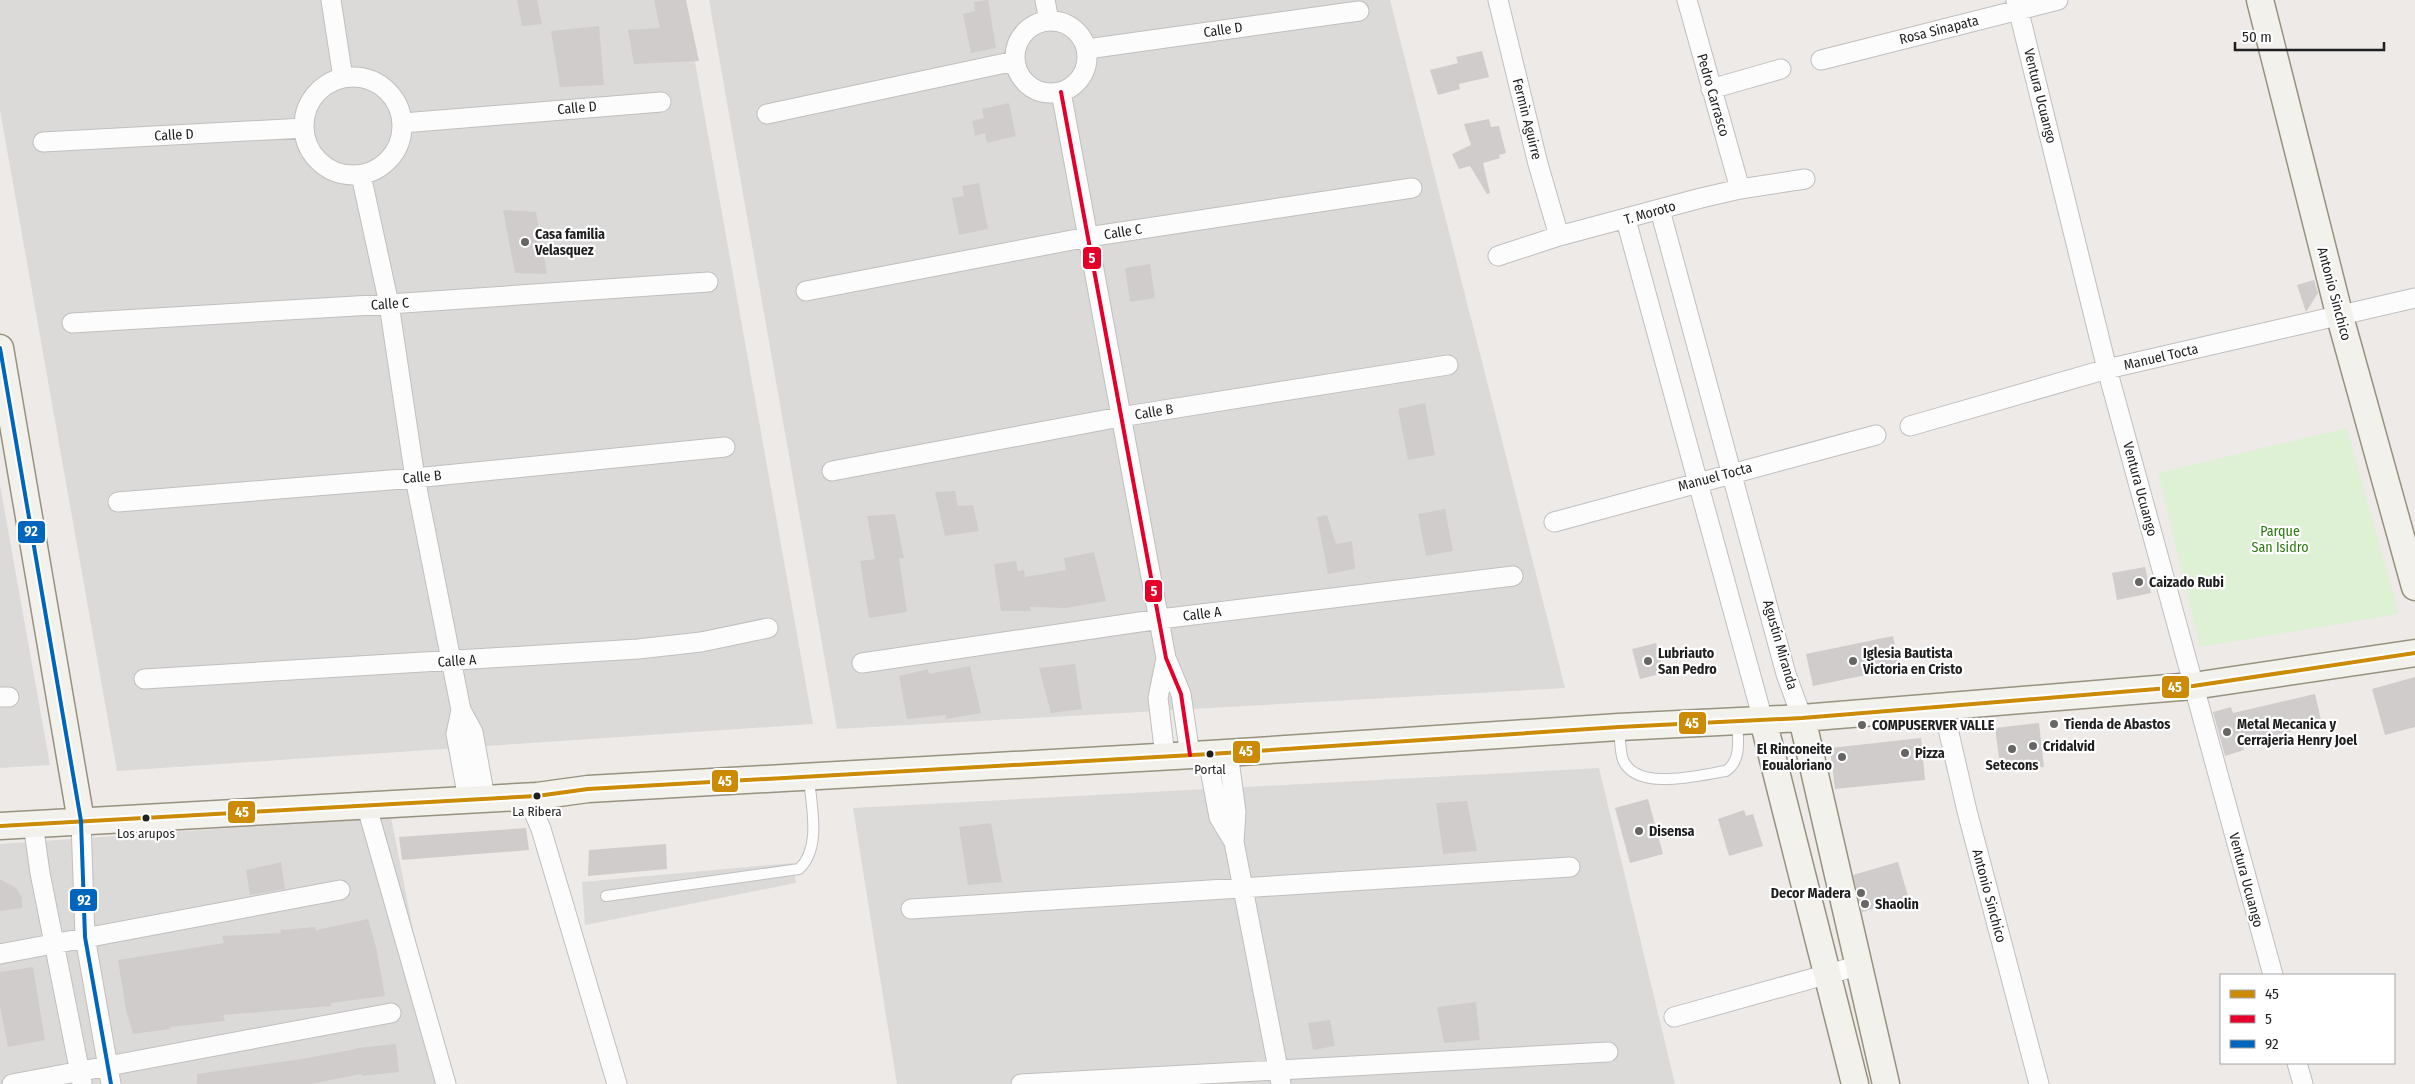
<svg xmlns="http://www.w3.org/2000/svg" width="2415" height="1084" viewBox="0 0 2415 1084" font-family="'Fira Sans Condensed',sans-serif">
	<style>
		.residential { fill: #dcdad9 }
		.religious { fill: #dbdad9 }
		.park { fill: #def1d5 }
		.building { fill: #d0cccb }
		.lines { fill: none; stroke-linecap: round; stroke-linejoin: round }
		.lane-casing { stroke: #c0bfbe; stroke-width: 12 }
		.street-casing { stroke: #c0bfbe; stroke-width: 21 }
		.secondary-casing { stroke: #979180; stroke-width: 29 }
		.lane { stroke: #fcfcfc; stroke-width: 10 }
		.street { stroke: #fcfcfc; stroke-width: 19 }
		.secondary { stroke: #f3f1eb; stroke-width: 26 }
		.bus-1-casing { stroke: #fff; stroke-width: 8 }
		.bus-2-casing { stroke: #fff; stroke-width: 8 }
		.bus-3-casing { stroke: #fff; stroke-width: 8 }
		.bus-1 { stroke: #cc8b06; stroke-width: 4 }
		.bus-2 { stroke: #e4002b; stroke-width: 4 }
		.bus-3 { stroke: #0065bd; stroke-width: 4 }
		.poi-dot { fill: #676665; stroke: #fff; stroke-width: 2 }
		.bus-dot { fill: #1f1f1f; stroke: #fff; stroke-width: 2 }
		.labels { text-anchor: middle; dominant-baseline: central; stroke-width: 4.5; stroke-linejoin: round; paint-order: stroke }
		.bus-label { font-size: 13px; fill: #1f1f1f; stroke: #fff }
		.street-label { font-size: 14px; fill: #1f1f1f; stroke: #fff }
		.poi-label { font-size: 14px; font-weight: bold; fill: #1f1f1f; stroke: #fff; text-anchor: start }
		.park-label { font-size: 14px; fill: #2b7a10; stroke: #fff }
		.line-badge { stroke: #fff; stroke-width: 2 }
		.badge-label { font-size: 14px; text-anchor: middle; font-weight: bold; fill: #fff }
	</style>
	<rect width="100%" height="100%" fill="#edeae8"/>
	<!-- residential -->
	<path class="residential" d="M 0,0 L 684,0 L 813,724 L 117,771 L 0,110 Z
		M 709,0 L 1390,0 L 1565,688 L 837,729 Z
		M 0,485 L 50,765 L 0,768 Z
		M 1599,768 L 1675,1084 L 897,1084 L 853,808 Z
		M 391,817 L 443,1084 L 0,1084 L 0,844 Z"/>
	<!-- religious -->
	<path class="religious" d="M 793,863 L 796,883 L 585,925 L 582,882 Z"/>
	<!-- park -->
	<path class="park" d="M 2347,428 L 2399,614 L 2200,647 L 2158,473 Z"/>
	<!-- building -->
	<path class="building" d="M 517,0 L 537,0 L 542,24 L 522,26 Z
		M 654,0 L 686,0 L 699,61 L 634,64 L 628,30 L 660,28 Z
		M 988,0 L 996,48 L 971,53 L 963,14 L 975,11 L 974,2 Z
		M 599,26 L 604,85 L 560,87 L 551,31 Z
		M 1482,51 L 1489,77 L 1459,84 L 1460,89 L 1438,95 L 1430,70 L 1458,63 L 1456,57 Z
		M 1009,103 L 1016,136 L 987,143 L 985,133 L 975,136 L 972,121 L 984,118 L 982,109 Z
		M 1489,119 L 1491,127 L 1499,126 L 1506,153 L 1499,155 L 1500,158 L 1483,163 L 1490,193 L 1487,194 L 1470,166 L 1459,169 L 1452,154 L 1471,145 L 1464,124 Z
		M 979,183 L 988,229 L 959,235 L 952,198 L 964,196 L 962,186 Z
		M 503,210 L 536,212 L 547,274 L 515,273 Z
		M 1150,264 L 1155,298 L 1130,302 L 1125,268 Z
		M 2314,280 L 2318,293 L 2306,312 L 2297,285 Z
		M 1425,403 L 1435,455 L 1408,460 L 1398,409 Z
		M 955,491 L 958,506 L 973,505 L 979,531 L 945,536 L 935,492 Z
		M 1445,509 L 1453,551 L 1426,556 L 1418,514 Z
		M 895,514 L 904,558 L 899,558 L 907,612 L 869,618 L 860,561 L 875,559 L 867,516 Z
		M 1327,515 L 1336,544 L 1352,541 L 1355,569 L 1328,574 L 1317,517 Z
		M 1094,552 L 1106,601 L 1066,608 L 1030,607 L 1031,611 L 1001,611 L 994,564 L 1016,561 L 1018,571 L 1024,570 L 1025,577 L 1066,570 L 1064,558 Z
		M 2145,567 L 2151,593 L 2117,600 L 2112,573 Z
		M 1893,636 L 1900,668 L 1813,686 L 1806,654 Z
		M 1656,643 L 1664,673 L 1640,679 L 1632,649 Z
		M 1075,664 L 1082,709 L 1051,713 L 1039,668 Z
		M 970,666 L 981,713 L 946,719 L 945,715 L 907,719 L 899,676 L 928,669 L 929,674 Z
		M 2415,677 L 2415,727 L 2385,735 L 2372,689 Z
		M 2315,694 L 2322,724 L 2242,743 L 2244,750 L 2225,756 L 2213,712 L 2231,707 L 2233,713 Z
		M 2039,723 L 2044,767 L 2001,772 L 1995,728 Z
		M 1921,738 L 1925,780 L 1835,789 L 1830,748 Z
		M 1648,799 L 1663,854 L 1630,863 L 1615,808 Z
		M 1467,801 L 1477,851 L 1443,854 L 1436,803 Z
		M 1744,810 L 1746,816 L 1753,814 L 1763,846 L 1729,856 L 1718,819 Z
		M 991,823 L 1002,882 L 968,885 L 959,827 Z
		M 526,828 L 529,850 L 402,860 L 399,837 Z
		M 666,844 L 667,869 L 588,876 L 589,850 Z
		M 281,862 L 285,889 L 250,895 L 246,870 Z
		M 1898,862 L 1909,899 L 1862,912 L 1853,875 Z
		M 0,879 L 16,888 L 22,898 L 22,908 L 0,911 Z
		M 368,919 L 376,947 L 385,996 L 331,1003 L 331,1006 L 223,1015 L 225,1021 L 170,1027 L 170,1029 L 133,1034 L 126,1010 L 118,960 L 224,943 L 222,936 L 281,933 L 280,930 L 315,927 L 316,930 Z
		M 33,967 L 45,1040 L 8,1047 L 0,1007 L 0,972 Z
		M 1476,1002 L 1480,1040 L 1444,1043 L 1437,1007 Z
		M 1330,1020 L 1335,1046 L 1313,1050 L 1308,1023 Z
		M 396,1044 L 399,1072 L 362,1076 L 361,1074 L 311,1084 L 197,1084 L 197,1074 L 302,1059 L 356,1049 L 356,1048 Z"/>
	<g class="lines">
		<defs>
			<path id="lane" d="M 1619,728 C 1620,738 1620,751 1623,760 C 1637,792 1699,775 1726,771 C 1742,760 1738,739 1737,721
				M 606,896 L 799,869 C 822,848 811,805 809,778"/>
			<path id="street" d="M 331,0 L 343,78
				M 1045,0 L 1049,21
				M 1498,0 L 1538,164 L 1559,236
				M 1687,0 L 1740,189
				M 2016,0 L 2107,369 L 2273,975
				M1015 57a36 36 0 1 1 72 0a36 36 0 1 1-72 0Z
				M 1087,49 L 1359,11
				M 1821,60 L 2058,0
				M304 126a49 49 0 1 1 98 0a49 49 0 1 1-98 0Z
				M 1711,89 L 1781,69
				M 1061,92 L 1166,658 L 1181,694 L 1190,755
				M 767,114 L 1015,61
				M 403,123 L 661,102
				M 43,142 L 304,128
				M 361,175 L 389,304 L 415,478 L 461,710 L 473,732 L 485,798
				M 1660,210 L 1786,674 L 1802,718
				M 1626,220 L 1763,720
				M 1498,256 L 1559,236 L 1701,198 L 1740,189 L 1805,179
				M 806,291 L 1088,237 L 1412,188
				M 72,323 L 389,304 L 708,282
				M 1910,426 L 2107,369 L 2415,298
				M 832,471 L 1120,417 L 1448,365
				M 118,502 L 415,478 L 725,447
				M 1554,522 L 1876,435
				M 862,663 L 1160,619 L 1513,576
				M 144,679 L 638,649 L 701,642 L 768,628
				M 0,697 L 9,697
				M 1943,707 L 1967,811 L 2039,1084
				M 461,710 L 456,734 L 468,799
				M 1228,752 L 1236,812 L 1234,842 L 1281,1084
				M 1207,754 L 1219,817 L 1234,842
				M 1165,756 L 1158,698 L 1166,658
				M 527,796 L 541,829 L 617,1084
				M 366,804 L 446,1084
				M 81,821 L 85,937 L 111,1084
				M 33,823 L 40,873 L 82,1083
				M 911,909 L 1570,867
				M 0,954 L 340,890
				M 1674,1017 L 1857,966
				M 2297,1063 L 2303,1084
				M 12,1084 L 391,1013
				M 1021,1084 L 1608,1052"/>
			<path id="secondary" d="M 2260,0 L 2340,317 L 2415,587
				M 0,348 L 81,821
				M 1802,718 L 1886,1084
				M 1763,720 L 1855,1084
				M 0,826 L 537,796 L 588,789 L 1210,754 L 1619,727 L 1802,718 L 2193,686 L 2415,653"/>
		</defs>
		<!-- lane casing -->
		<use href="#lane" class="lane-casing"/>
		<!-- street casing -->
		<use href="#street" class="street-casing"/>
		<!-- secondary casing -->
		<use href="#secondary" class="secondary-casing"/>
		<!-- lane -->
		<use href="#lane" class="lane"/>
		<!-- street -->
		<use href="#street" class="street"/>
		<!-- secondary -->
		<use href="#secondary" class="secondary"/>
		<defs>
			<path id="bus-1" d="M 0,826 L 537,796 L 588,789 L 1210,754 L 1619,727 L 1802,718 L 2193,686 L 2415,653"/>
			<path id="bus-2" d="M 1061,92 L 1166,658 L 1181,694 L 1190,755"/>
			<path id="bus-3" d="M 0,348 L 81,821 L 85,937 L 111,1084"/>
		</defs>
		<!-- bus-1 casing -->
		<use href="#bus-1" class="bus-1-casing"/>
		<!-- bus-2 casing -->
		<use href="#bus-2" class="bus-2-casing"/>
		<!-- bus-3 casing -->
		<use href="#bus-3" class="bus-3-casing"/>
		<!-- bus-1 -->
		<use href="#bus-1" class="bus-1"/>
		<!-- bus-2 -->
		<use href="#bus-2" class="bus-2"/>
		<!-- bus-3 -->
		<use href="#bus-3" class="bus-3"/>
	</g>
	<!-- markers -->
	<g class="poi-dot">
		<circle cx="525" cy="242" r="5"/>
		<circle cx="2139" cy="582" r="5"/>
		<circle cx="1648" cy="661" r="5"/>
		<circle cx="1853" cy="661" r="5"/>
		<circle cx="2054" cy="724" r="5"/>
		<circle cx="1862" cy="725" r="5"/>
		<circle cx="2227" cy="732" r="5"/>
		<circle cx="2033" cy="746" r="5"/>
		<circle cx="2012" cy="749" r="5"/>
		<circle cx="1905" cy="753" r="5"/>
		<circle cx="1842" cy="757" r="5"/>
		<circle cx="1639" cy="831" r="5"/>
		<circle cx="1861" cy="893" r="5"/>
		<circle cx="1865" cy="904" r="5"/>
	</g>
	<g class="bus-dot">
		<circle cx="1210" cy="754" r="4.5"/>
		<circle cx="537" cy="796" r="4.5"/>
		<circle cx="146" cy="818" r="4.5"/>
	</g>
	<g class="labels">
		<!-- bus labels -->
		<g class="bus-label">
			<text x="1210" y="769">Portal</text>
			<text x="537" y="811">La Ribera</text>
			<text x="146" y="833">Los arupos</text>
		</g>
		<!-- street labels -->
		<g class="street-label">
			<text transform="translate(1223 30) rotate(-8)">Calle D</text>
			<text transform="translate(1939 30) rotate(-14)">Rosa Sinapata</text>
			<text transform="translate(1713 95) rotate(74)">Pedro Carrasco</text>
			<text transform="translate(2040 96) rotate(76)">Ventura Ucuango</text>
			<text transform="translate(577 108) rotate(-5)">Calle D</text>
			<text transform="translate(1527 119) rotate(76)">Fermìn Aguirre</text>
			<text transform="translate(174 135) rotate(-3)">Calle D</text>
			<text transform="translate(1650 213) rotate(-16)">T. Moroto</text>
			<text transform="translate(1123 232) rotate(-9)">Calle C</text>
			<text transform="translate(2334 294) rotate(75)">Antonio Sinchico</text>
			<text transform="translate(390 304) rotate(-4)">Calle C</text>
			<text transform="translate(2161 357) rotate(-13)">Manuel Tocta</text>
			<text transform="translate(1154 412) rotate(-9)">Calle B</text>
			<text transform="translate(422 477) rotate(-5)">Calle B</text>
			<text transform="translate(1715 477) rotate(-15)">Manuel Tocta</text>
			<text transform="translate(2140 489) rotate(75)">Ventura Ucuango</text>
			<text transform="translate(1202 614) rotate(-7)">Calle A</text>
			<text transform="translate(1780 645) rotate(74)">Agustín Miranda</text>
			<text transform="translate(457 661) rotate(-4)">Calle A</text>
			<text transform="translate(2246 880) rotate(75)">Ventura Ucuango</text>
			<text transform="translate(1989 896) rotate(75)">Antonio Sinchico</text>
		</g>
		<!-- poi labels -->
		<g class="poi-label">
			<text x="535" y="234">Casa familia<tspan x="535" dy="16">Velasquez</tspan></text>
			<text x="2149" y="582">Caizado Rubi</text>
			<text x="1658" y="653">Lubriauto<tspan x="1658" dy="16">San Pedro</tspan></text>
			<text x="1863" y="653">Iglesia Bautista<tspan x="1863" dy="16">Victoria en Cristo</tspan></text>
			<text x="2064" y="724">Tienda de Abastos</text>
			<text x="2237" y="724">Metal Mecanica y<tspan x="2237" dy="16">Cerrajeria Henry Joel</tspan></text>
			<text x="1872" y="725">COMPUSERVER VALLE</text>
			<text x="2043" y="746">Cridalvid</text>
			<text x="1832" y="749" text-anchor="end">El Rinconeite<tspan x="1832" dy="16">Eoualoriano</tspan></text>
			<text x="1915" y="753">Pizza</text>
			<text x="2012" y="765" text-anchor="middle">Setecons</text>
			<text x="1649" y="831">Disensa</text>
			<text x="1851" y="893" text-anchor="end">Decor Madera</text>
			<text x="1875" y="904">Shaolin</text>
		</g>
		<!-- park labels -->
		<g class="park-label">
			<text x="2280" y="531">Parque<tspan x="2280" dy="16">San Isidro</tspan></text>
		</g>
	</g>
	<g class="line-badge">
		<rect x="1082" y="246" width="20" height="24" rx="5" fill="#e4002b"/>
		<rect x="17" y="520" width="29" height="24" rx="5" fill="#0065bd"/>
		<rect x="1144" y="579" width="19" height="24" rx="5" fill="#e4002b"/>
		<rect x="2161" y="675" width="29" height="24" rx="5" fill="#cc8b06"/>
		<rect x="1678" y="711" width="29" height="24" rx="5" fill="#cc8b06"/>
		<rect x="1232" y="740" width="29" height="24" rx="5" fill="#cc8b06"/>
		<rect x="711" y="769" width="28" height="24" rx="5" fill="#cc8b06"/>
		<rect x="227" y="800" width="29" height="24" rx="5" fill="#cc8b06"/>
		<rect x="69" y="888" width="29" height="24" rx="5" fill="#0065bd"/>
	</g>
	<g class="badge-label">
		<text x="1092" y="263">5</text>
		<text x="31" y="536">92</text>
		<text x="1154" y="596">5</text>
		<text x="2175" y="692">45</text>
		<text x="1692" y="728">45</text>
		<text x="1246" y="756">45</text>
		<text x="725" y="786">45</text>
		<text x="242" y="817">45</text>
		<text x="84" y="905">92</text>
	</g>
	<!-- legend -->
	<rect x="2220" y="974" width="175" height="90" fill="#ffffff" stroke="#a5a5a5"/>
	<rect x="2230" y="990" width="25" height="8" fill="#cc8b06" stroke="#a5a5a5"/>
	<text x="2265" y="999" font-size="15" fill="#1f1f1f">45</text>
	<rect x="2230" y="1015" width="25" height="8" fill="#e4002b" stroke="#a5a5a5"/>
	<text x="2265" y="1024" font-size="15" fill="#1f1f1f">5</text>
	<rect x="2230" y="1040" width="25" height="8" fill="#0065bd" stroke="#a5a5a5"/>
	<text x="2265" y="1049" font-size="15" fill="#1f1f1f">92</text>
	<!-- scale -->
	<path d="M2235 42v8h149v-8" fill="none" stroke="#1f1f1f" stroke-width="2.5"/>
	<text x="2242" y="42" font-size="15" fill="#1f1f1f" stroke="#ffffff" stroke-width="4" paint-order="stroke">50 m</text>
</svg>
